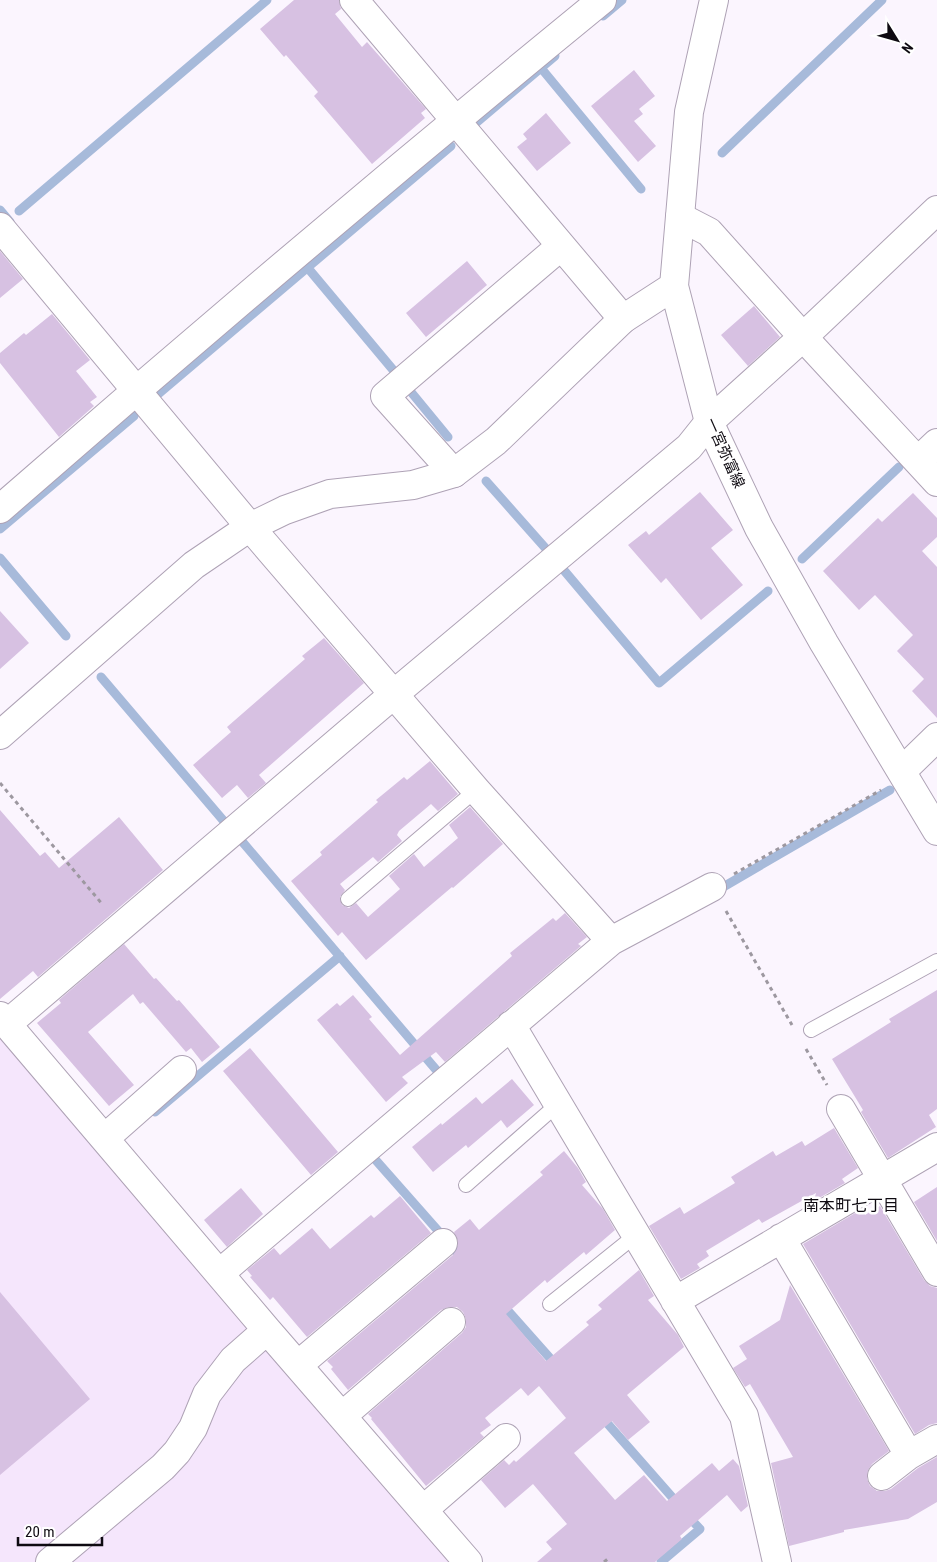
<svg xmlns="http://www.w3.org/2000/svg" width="937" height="1562" viewBox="0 0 937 1562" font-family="'Roboto Condensed','Noto Sans JP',sans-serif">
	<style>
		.built { fill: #f5e6fc }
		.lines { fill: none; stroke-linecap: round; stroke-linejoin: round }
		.stream { stroke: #a7bada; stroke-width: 9 }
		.building { fill: #d7c1e2 }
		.lane-casing { stroke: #aea2b5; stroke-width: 16 }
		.street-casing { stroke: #aea2b5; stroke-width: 30 }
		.secondary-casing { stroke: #aea2b5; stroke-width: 30 }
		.path { stroke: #9d98a0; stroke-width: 3; stroke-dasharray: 4 4; stroke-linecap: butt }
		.lane { stroke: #fff; stroke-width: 14 }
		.street { stroke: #fff; stroke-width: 28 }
		.secondary { stroke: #fff; stroke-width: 28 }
		.labels { text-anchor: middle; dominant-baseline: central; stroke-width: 5; stroke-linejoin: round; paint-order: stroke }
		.street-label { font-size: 15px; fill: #0e0a11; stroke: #fff }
		.neighbourhood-label { font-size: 16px; fill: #0e0a11; stroke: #fff }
	</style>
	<rect width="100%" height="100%" fill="#fbf5fe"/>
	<!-- built -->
	<path class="built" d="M 0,1028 L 457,1562 L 0,1562 Z"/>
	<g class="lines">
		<!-- stream -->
		<path class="stream" d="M 603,16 L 622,0
			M 541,68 L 641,189
			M 477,122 L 555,56
			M 722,153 L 882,0
			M 0,210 L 10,222
			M 19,211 L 267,0
			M 307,267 L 394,371
			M 411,392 L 448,437
			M 157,395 L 451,146
			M 486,481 L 548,551
			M 0,529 L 134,416
			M 0,558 L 66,636
			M 802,559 L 899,467
			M 562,568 L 659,683 L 768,591
			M 101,677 L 228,826
			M 240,839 L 438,1072
			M 718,890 L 890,790
			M 155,1112 L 340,956
			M 379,1151 L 373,1157 L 463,1259
			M 501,1303 L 557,1366
			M 600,1415 L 679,1505
			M 661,1562 L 700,1529 L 687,1515"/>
	</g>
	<!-- building -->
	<path class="building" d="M 294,0 L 339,0 L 341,9 L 335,14 L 362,47 L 367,42 L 426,109 L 421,113 L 425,118 L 372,164 L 314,96 L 318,92 L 286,55 L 284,57 L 260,29 Z
		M 634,70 L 655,96 L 639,109 L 643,114 L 634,121 L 656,146 L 638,162 L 591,106 Z
		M 546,113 L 571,143 L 537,171 L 517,147 L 527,139 L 523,134 Z
		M 0,251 L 23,279 L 0,298 Z
		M 467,261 L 487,285 L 426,337 L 406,313 Z
		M 754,306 L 780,337 L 748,366 L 721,335 Z
		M 52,314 L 90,360 L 76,371 L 97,397 L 90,402 L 94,406 L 59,437 L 0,363 L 0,353 L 24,333 L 26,335 Z
		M 700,492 L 733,530 L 711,548 L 743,585 L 701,620 L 666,578 L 661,583 L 628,545 L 646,531 L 649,535 Z
		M 913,493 L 937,518 L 937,537 L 922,551 L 937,567 L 937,718 L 912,691 L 924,679 L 897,651 L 913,635 L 875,595 L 859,610 L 823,571 L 878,518 L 882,522 Z
		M 0,611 L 29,643 L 0,669 Z
		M 324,638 L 364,683 L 259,775 L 266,783 L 248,798 L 237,785 L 222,798 L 193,765 L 231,732 L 227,727 L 305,659 L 302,656 Z
		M 430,761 L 458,794 L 438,811 L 431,804 L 399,831 L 397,835 L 402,841 L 378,862 L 373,857 L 340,884 L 345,890 L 340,897 L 342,905 L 349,908 L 356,903 L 368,917 L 400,889 L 389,876 L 414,854 L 424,867 L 458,838 L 449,825 L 470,807 L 503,844 L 453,888 L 452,887 L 366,960 L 342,932 L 338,936 L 291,881 L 322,855 L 320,852 L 378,802 L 376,800 L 404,777 L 407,780 Z
		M 0,810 L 40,856 L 45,852 L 59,868 L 119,817 L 163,870 L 38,977 L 33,971 L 0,999 Z
		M 565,913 L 587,937 L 578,944 L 581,946 L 445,1062 L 436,1052 L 402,1077 L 408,1083 L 386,1102 L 317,1020 L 337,1003 L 340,1006 L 353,995 L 372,1017 L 369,1019 L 400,1055 L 512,956 L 510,953 L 553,918 L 556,921 Z
		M 124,944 L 154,979 L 156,978 L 177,1001 L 179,1000 L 220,1047 L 202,1062 L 191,1048 L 186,1052 L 143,1002 L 140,1004 L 133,994 L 88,1032 L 134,1085 L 109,1106 L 37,1023 L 61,1003 L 59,1000 Z
		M 937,990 L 937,1109 L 929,1115 L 936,1127 L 888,1158 L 861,1112 L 863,1110 L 832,1059 L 891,1022 L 889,1019 Z
		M 250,1048 L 338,1152 L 311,1175 L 223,1071 Z
		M 512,1079 L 534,1105 L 507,1128 L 501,1120 L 468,1148 L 466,1145 L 433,1172 L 412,1147 L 441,1123 L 442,1125 L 476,1097 L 482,1104 Z
		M 834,1128 L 858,1168 L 842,1179 L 845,1183 L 814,1201 L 816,1193 L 762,1223 L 759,1219 L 706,1251 L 709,1256 L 697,1264 L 700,1268 L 681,1279 L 649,1226 L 680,1207 L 684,1214 L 735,1183 L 731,1177 L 773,1151 L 776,1156 L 802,1141 L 805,1146 Z
		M 564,1151 L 578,1168 L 586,1182 L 582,1185 L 603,1209 L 615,1230 L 586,1255 L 584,1252 L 547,1283 L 545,1280 L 506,1314 L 546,1361 L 589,1325 L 586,1322 L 602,1309 L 598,1305 L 639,1270 L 654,1296 L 648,1300 L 678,1335 L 684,1347 L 627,1395 L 650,1422 L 628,1440 L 612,1421 L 574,1453 L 615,1500 L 644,1475 L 667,1501 L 712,1463 L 719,1471 L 733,1459 L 739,1466 L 748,1506 L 741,1512 L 727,1495 L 680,1536 L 682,1539 L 655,1562 L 537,1562 L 552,1549 L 546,1542 L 567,1524 L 533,1484 L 505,1508 L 481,1480 L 504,1460 L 509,1465 L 514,1460 L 516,1462 L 566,1418 L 539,1386 L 528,1396 L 521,1388 L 485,1418 L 491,1425 L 480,1433 L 484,1437 L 426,1486 L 371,1419 L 372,1418 L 368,1414 L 462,1333 L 466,1327 L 466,1319 L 463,1312 L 457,1307 L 449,1307 L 441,1310 L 348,1390 L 331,1369 L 333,1367 L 327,1361 L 453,1255 L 457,1249 L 458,1241 L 454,1232 L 470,1219 L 479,1230 L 543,1175 L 540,1172 Z
		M 937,1187 L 937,1241 L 914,1202 Z
		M 241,1188 L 263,1214 L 227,1247 L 204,1220 Z
		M 400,1196 L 431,1233 L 307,1337 L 273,1297 L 270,1300 L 250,1277 L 252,1276 L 247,1270 L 274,1248 L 280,1255 L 312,1228 L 330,1249 L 371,1215 L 374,1218 Z
		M 880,1206 L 924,1280 L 930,1286 L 937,1288 L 937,1423 L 929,1425 L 915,1434 L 803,1244 L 862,1209 L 865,1215 Z
		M 790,1285 L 889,1451 L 872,1464 L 868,1470 L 867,1479 L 870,1486 L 877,1491 L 885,1491 L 891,1489 L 918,1468 L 937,1457 L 937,1502 L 908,1519 L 844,1530 L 844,1532 L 789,1546 L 771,1463 L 793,1457 L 750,1384 L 745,1387 L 733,1368 L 747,1359 L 739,1346 L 780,1320 Z
		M 0,1292 L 90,1399 L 0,1475 Z"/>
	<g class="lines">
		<defs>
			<path id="lane" d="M 348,899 L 476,790
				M 811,1030 L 937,961
				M 466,1185 L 558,1104
				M 550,1304 L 636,1235"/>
			<path id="street" d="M 354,0 L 623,319
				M 680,217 L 709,232 L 803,337 L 937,482
				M 0,227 L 250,527 L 476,790 L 611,941
				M 918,461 L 937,443
				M 454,473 L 385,396 L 561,246
				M 0,509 C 198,336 399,166 602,0
				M 902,771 L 937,737
				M 0,1016 L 267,1330 L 468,1562
				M 7,1024 L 394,694 L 689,447 L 709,422 L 803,337 L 937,210
				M 511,1025 L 744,1416 L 777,1562
				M 841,1109 L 937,1272
				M 105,1138 L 182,1070
				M 781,1238 L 909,1455
				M 220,1273 L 611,941 L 712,887
				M 675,1301 L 937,1147
				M 298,1365 L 443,1243
				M 342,1416 L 451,1322
				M 882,1476 L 909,1455 L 937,1439
				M 423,1510 L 506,1438
				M 50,1562 L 163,1467 L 177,1452 L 193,1428 L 207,1394 L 233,1360 L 267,1330"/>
			<path id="secondary" d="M 714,0 L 689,112 L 674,286 L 709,422 L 759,528 L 824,643 L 937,831
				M 0,735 L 194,565 L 250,527 L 285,510 L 330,494 L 413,485 L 454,473 L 496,441 L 623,319 L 674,286"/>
		</defs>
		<!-- lane casing -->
		<use href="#lane" class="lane-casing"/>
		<!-- street casing -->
		<use href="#street" class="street-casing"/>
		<!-- secondary casing -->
		<use href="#secondary" class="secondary-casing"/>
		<!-- path -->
		<path class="path" d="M 0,783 L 103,905
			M 734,874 L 881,790
			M 726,911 L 792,1025
			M 806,1049 L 827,1085
			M 604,1562 L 609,1558"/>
		<!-- lane -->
		<use href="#lane" class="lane"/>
		<!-- street -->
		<use href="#street" class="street"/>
		<!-- secondary -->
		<use href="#secondary" class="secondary"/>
	</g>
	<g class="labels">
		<!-- street labels -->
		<g class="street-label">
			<text transform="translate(725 453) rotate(66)">一宮弥富線</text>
		</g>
		<!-- neighbourhood labels -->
		<g class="neighbourhood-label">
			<text x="851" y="1205">南本町七丁目</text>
		</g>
	</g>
	<!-- north arrow -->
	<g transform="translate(897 40) rotate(127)" stroke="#ffffff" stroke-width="4" paint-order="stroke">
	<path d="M0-4L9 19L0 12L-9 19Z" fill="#0e0a11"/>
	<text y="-8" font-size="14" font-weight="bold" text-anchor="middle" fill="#0e0a11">N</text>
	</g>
	<!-- scale -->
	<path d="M18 1537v8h84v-8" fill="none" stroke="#0e0a11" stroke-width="2.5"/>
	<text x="25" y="1537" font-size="15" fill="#0e0a11" stroke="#ffffff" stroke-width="4" paint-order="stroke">20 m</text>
</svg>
